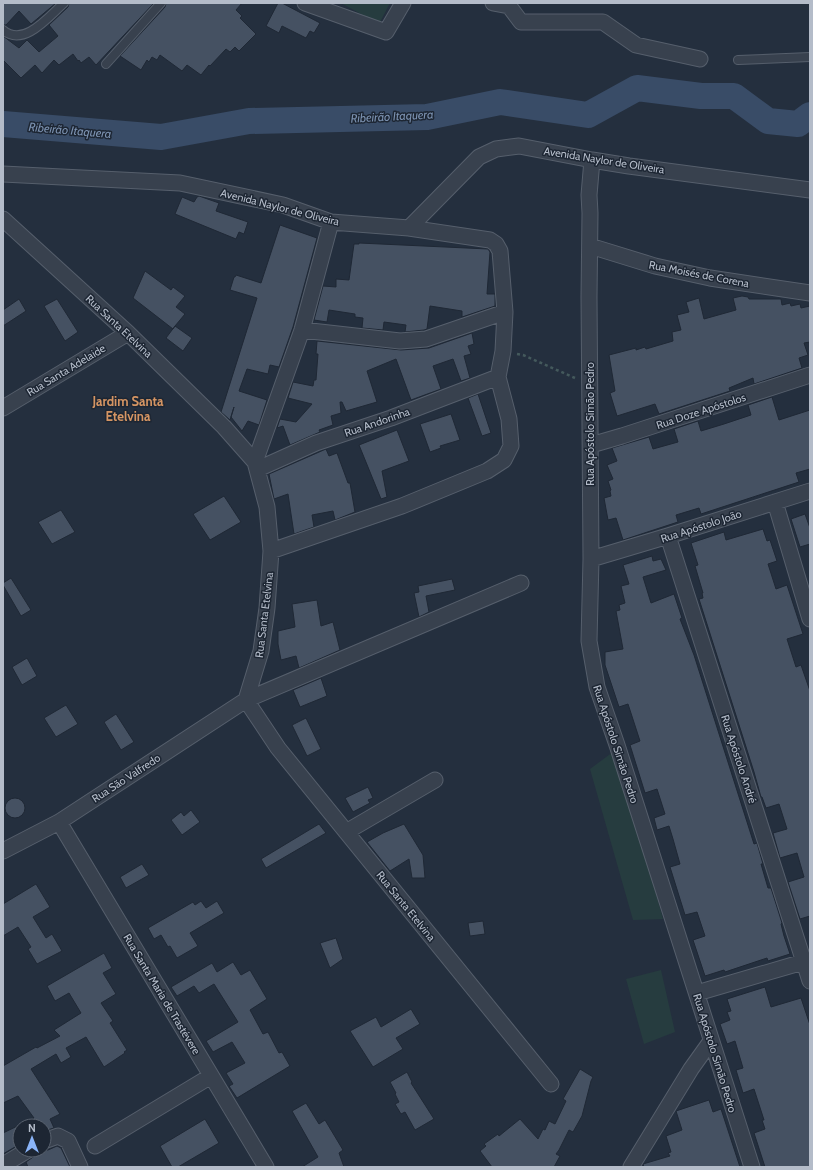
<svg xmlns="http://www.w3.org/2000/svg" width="813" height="1170" viewBox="0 0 813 1170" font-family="Cabin,sans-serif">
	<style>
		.green { fill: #263c3f }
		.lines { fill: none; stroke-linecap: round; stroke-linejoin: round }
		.river { stroke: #394c67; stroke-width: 26 }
		.building { fill: #455162; stroke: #1f2835 }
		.service-casing { stroke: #565f6c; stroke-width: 10 }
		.minor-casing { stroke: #565f6c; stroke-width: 17 }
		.path { stroke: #44595c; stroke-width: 2.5; stroke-dasharray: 3 3; stroke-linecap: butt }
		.service { stroke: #38414e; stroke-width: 8 }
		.minor { stroke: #38414e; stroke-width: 15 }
		.labels { text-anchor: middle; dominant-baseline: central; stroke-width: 3; stroke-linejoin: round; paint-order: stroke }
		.street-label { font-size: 11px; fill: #b4bcc9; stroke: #1d2633 }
		.water-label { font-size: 12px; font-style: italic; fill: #7c92b1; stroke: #1d2633 }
		.quarter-label { font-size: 13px; font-weight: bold; fill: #d59563; stroke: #1d2633 }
	</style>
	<rect width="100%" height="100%" fill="#242f3e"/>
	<!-- green -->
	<path class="green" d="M 341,3 L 390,3 L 379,24 Z
		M 617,749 L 663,919 L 633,920 L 590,769 Z
		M 661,970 L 675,1032 L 644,1044 L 626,979 Z"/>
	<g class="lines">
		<!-- river -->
		<path class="river" d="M 3,124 L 161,137 L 249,121 L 427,117 L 500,102 L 588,115 L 637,88 L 701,96 L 734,96 L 768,121 L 798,124 L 810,115"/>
	</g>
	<!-- building -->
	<path class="building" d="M 3,3 L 56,3 L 31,24 L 19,11 L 6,25 L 3,25 Z
		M 69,3 L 154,3 L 96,65 L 89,57 L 81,63 L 79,60 L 78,61 L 73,54 L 59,65 L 54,60 L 42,73 L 35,65 L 21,78 L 3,60 L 3,36 L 19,48 L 27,40 L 39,52 L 58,36 L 49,25 L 68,7 Z
		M 166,3 L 242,3 L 236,10 L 242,16 L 240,18 L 256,34 L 239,51 L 235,47 L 230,52 L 226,49 L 210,66 L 209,65 L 201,75 L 187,65 L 182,71 L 160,55 L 157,60 L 152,57 L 149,62 L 147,60 L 141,70 L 120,56 L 165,7 Z
		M 278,3 L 282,3 L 320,23 L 314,33 L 310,31 L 306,38 L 282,26 L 279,33 L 266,26 Z
		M 199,196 L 219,203 L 216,211 L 248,222 L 244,234 L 239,232 L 236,239 L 175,214 L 182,197 L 194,202 L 197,197 Z
		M 280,225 L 317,238 L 293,327 L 279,367 L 270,365 L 268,374 L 247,369 L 239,391 L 267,400 L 259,425 L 248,421 L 242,431 L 231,417 L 234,407 L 230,420 L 221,412 L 257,298 L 230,290 L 234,277 L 235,277 L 236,275 L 261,283 Z
		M 359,243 L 488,249 L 490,252 L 487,294 L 495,294 L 495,306 L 462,317 L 462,311 L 430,306 L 427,329 L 424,330 L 405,332 L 406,325 L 384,322 L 383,330 L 362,328 L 363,318 L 355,317 L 355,314 L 329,310 L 327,322 L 314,320 L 323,286 L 336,287 L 336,279 L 349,280 L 354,244 L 359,244 Z
		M 145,271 L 171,290 L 173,287 L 185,296 L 176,307 L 185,314 L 175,326 L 192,338 L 183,351 L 166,338 L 175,326 L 173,329 L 133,298 Z
		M 742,296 L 748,297 L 749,299 L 781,299 L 782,305 L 790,303 L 791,306 L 800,304 L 801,308 L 810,306 L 810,342 L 804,343 L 808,355 L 799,358 L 802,368 L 754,384 L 753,378 L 729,388 L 730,391 L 659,414 L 655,404 L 617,416 L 610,393 L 615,391 L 609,355 L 636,348 L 636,350 L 645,347 L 646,349 L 673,341 L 672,332 L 681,330 L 677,315 L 689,312 L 686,302 L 699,298 L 704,319 L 736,310 L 733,298 Z
		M 19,299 L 26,311 L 3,326 L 3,310 Z
		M 57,299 L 78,332 L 65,341 L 44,306 Z
		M 472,333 L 474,344 L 468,346 L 471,354 L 464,356 L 470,378 L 461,381 L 453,359 L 433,366 L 441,389 L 411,400 L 396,359 L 367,371 L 377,402 L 346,411 L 342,402 L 340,402 L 341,413 L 331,416 L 333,425 L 319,430 L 320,432 L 290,445 L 283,426 L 277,428 L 280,419 L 296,422 L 312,404 L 288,398 L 293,382 L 313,386 L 314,380 L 316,380 L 318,354 L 316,354 L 317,341 L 401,350 L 429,348 Z
		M 478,394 L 491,433 L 482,436 L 468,398 Z
		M 772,397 L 779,420 L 810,410 L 810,469 L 796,473 L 799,482 L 701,514 L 699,508 L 676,515 L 678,522 L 623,540 L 616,518 L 608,520 L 604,498 L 611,496 L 610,491 L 611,490 L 608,481 L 613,479 L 607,465 L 617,461 L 612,448 L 649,437 L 653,449 L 678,442 L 674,429 L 698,421 L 701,431 L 724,424 L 751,415 L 748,405 Z
		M 451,414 L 460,440 L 440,446 L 441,448 L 430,452 L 420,424 Z
		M 397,430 L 409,461 L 382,471 L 387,497 L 381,499 L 359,445 Z
		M 326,449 L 329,456 L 337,453 L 348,483 L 350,483 L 355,512 L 335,520 L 333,511 L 312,515 L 314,527 L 294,534 L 288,494 L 274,499 L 269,474 Z
		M 224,496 L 241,522 L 210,540 L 193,514 Z
		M 61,510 L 75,532 L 52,544 L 38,522 Z
		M 805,514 L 810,528 L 810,544 L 800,547 L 791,519 Z
		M 763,529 L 767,541 L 770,540 L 777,561 L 768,564 L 776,589 L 787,585 L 803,634 L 787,639 L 796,667 L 801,665 L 810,691 L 810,916 L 800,919 L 788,882 L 804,877 L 797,853 L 780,858 L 773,833 L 787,829 L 779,804 L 766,808 L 762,797 L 761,797 L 754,772 L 699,599 L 703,598 L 702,593 L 703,593 L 695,566 L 698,565 L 691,543 L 724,532 L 726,540 Z
		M 652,556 L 653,561 L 661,559 L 666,570 L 643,577 L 651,603 L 674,594 L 682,618 L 680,619 L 694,655 L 754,844 L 757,843 L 763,864 L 761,864 L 768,888 L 771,888 L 782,923 L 781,924 L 784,936 L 790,954 L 768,961 L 767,958 L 725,972 L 724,970 L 705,976 L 693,940 L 705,936 L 697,912 L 685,915 L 670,867 L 680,864 L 673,839 L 669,826 L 657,830 L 654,818 L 665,814 L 657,789 L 645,793 L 630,745 L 640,741 L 628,704 L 619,707 L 605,665 L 605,652 L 623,649 L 616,611 L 620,610 L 619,605 L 625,603 L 621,586 L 629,584 L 623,565 Z
		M 11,578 L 31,610 L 21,616 L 3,585 L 3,583 Z
		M 452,579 L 455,590 L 426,596 L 429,612 L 419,617 L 414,593 L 419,592 L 418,586 Z
		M 317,600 L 321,626 L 333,622 L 340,650 L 299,668 L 296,656 L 281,660 L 278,644 L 278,631 L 295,627 L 292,604 Z
		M 27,658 L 37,676 L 22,685 L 12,667 Z
		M 321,678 L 327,696 L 300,707 L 293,690 Z
		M 66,705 L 78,724 L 56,737 L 44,718 Z
		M 116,714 L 134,742 L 121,750 L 104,722 Z
		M 306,718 L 321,749 L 307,756 L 292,725 Z
		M 368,787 L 373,798 L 368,800 L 370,803 L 353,812 L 345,798 Z
		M5 808a10 10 0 1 1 20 0a10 10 0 1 1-20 0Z
		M 191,810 L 200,822 L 182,835 L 171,820 L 181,812 L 184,816 Z
		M 319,824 L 326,833 L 266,868 L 261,859 Z
		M 404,824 L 423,855 L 425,878 L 412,878 L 409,859 L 390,871 L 367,842 L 383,833 Z
		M 142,864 L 149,875 L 126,888 L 120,877 Z
		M 36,884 L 50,907 L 33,917 L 46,938 L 52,934 L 62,951 L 37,964 L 28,949 L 31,947 L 18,927 L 3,936 L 3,904 Z
		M 201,901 L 206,908 L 217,901 L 224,913 L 190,933 L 198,946 L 177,958 L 170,946 L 168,947 L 161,935 L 154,939 L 148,928 L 193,902 L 195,905 Z
		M 483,921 L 485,934 L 470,936 L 468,923 Z
		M 336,938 L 343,959 L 330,968 L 320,943 Z
		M 104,953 L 112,968 L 103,973 L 116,994 L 101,1003 L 113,1021 L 110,1023 L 127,1050 L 124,1052 L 125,1053 L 104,1067 L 86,1037 L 66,1048 L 71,1057 L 61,1063 L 56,1054 L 31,1069 L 60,1114 L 50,1119 L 54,1128 L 44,1131 L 44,1126 L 20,1126 L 20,1144 L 3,1154 L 3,1133 L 34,1118 L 18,1096 L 3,1103 L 3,1066 L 36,1047 L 37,1048 L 60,1036 L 54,1030 L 81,1013 L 69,993 L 55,1001 L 47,986 Z
		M 233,962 L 241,975 L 250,970 L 267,999 L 250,1010 L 263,1034 L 268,1032 L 279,1053 L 282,1052 L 290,1066 L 237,1098 L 229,1086 L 233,1084 L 226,1073 L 245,1063 L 232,1042 L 213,1052 L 206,1041 L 238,1022 L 214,984 L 199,993 L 194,986 L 177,996 L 171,987 L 212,963 L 217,972 Z
		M 765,987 L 771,1007 L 801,998 L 810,1025 L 810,1167 L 765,1167 L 754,1133 L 765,1129 L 762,1120 L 764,1120 L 754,1089 L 743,1093 L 736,1070 L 743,1068 L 735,1041 L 727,1044 L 720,1024 L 730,1020 L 727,1012 L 731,1011 L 727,999 Z
		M 411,1009 L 420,1024 L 396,1038 L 403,1049 L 373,1067 L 350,1031 L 376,1017 L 381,1027 Z
		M 580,1069 L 593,1077 L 591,1081 L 582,1116 L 573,1132 L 569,1130 L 559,1150 L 556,1154 L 560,1156 L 554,1167 L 492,1167 L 480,1151 L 486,1146 L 484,1144 L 498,1134 L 499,1136 L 520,1119 L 538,1139 L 543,1129 L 545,1130 L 549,1121 L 555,1124 L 566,1101 L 563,1099 Z
		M 407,1072 L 412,1082 L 411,1083 L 434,1119 L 415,1130 L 405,1112 L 401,1114 L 395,1104 L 399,1102 L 395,1094 L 396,1093 L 390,1082 Z
		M 709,1100 L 713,1112 L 721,1109 L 740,1167 L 644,1167 L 643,1164 L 670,1156 L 668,1153 L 671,1152 L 666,1136 L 682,1130 L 676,1111 Z
		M 306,1103 L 319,1124 L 325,1120 L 343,1150 L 339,1153 L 344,1167 L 302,1167 L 318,1157 L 292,1111 Z
		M 205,1119 L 219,1143 L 178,1167 L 172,1167 L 160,1146 Z
		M 57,1146 L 61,1148 L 70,1167 L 28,1167 L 26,1162 L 36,1155 L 37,1150 L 48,1150 Z"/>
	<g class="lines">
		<defs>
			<path id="service" d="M 3,30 C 24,48 49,16 64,3
				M 738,60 L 810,57
				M 106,64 L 161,3"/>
			<path id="minor" d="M 305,3 L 386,32 L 403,3
				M 493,3 L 509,6 L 521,22 L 603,22 L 636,45 L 700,59
				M 592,160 L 589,195 L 590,213 L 589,297 L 591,559 L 589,641 L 597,687 L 617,745 L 752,1167
				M 3,174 L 180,183 L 283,205 L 331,222 L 409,228 L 490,240 L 496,244 L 500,251 L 505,312 L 503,351 L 498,377 L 509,419 L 511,446 L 504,460 L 487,471 L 402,506 L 271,551
				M 3,219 L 128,333 L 224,427 L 255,462 L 267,507 L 271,551 L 267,608 L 261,651 L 246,700
				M 409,228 L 479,157 L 496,149 L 519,146 L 592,160 L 629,166 L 810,190
				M 590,246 L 655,266 L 710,278 L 810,293
				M 302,330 L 400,341 L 426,339 L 505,312
				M 3,408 L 128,333
				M 591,445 L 622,436 L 810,375
				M 255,462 L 302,330 L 331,222
				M 258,469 L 316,443 L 391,418 L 498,377
				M 775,502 L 810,619
				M 668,536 L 810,981
				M 591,559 L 668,536 L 810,491
				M 246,700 L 278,748 L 551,1084
				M 59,822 L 266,1167
				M 346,832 L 435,780
				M 3,851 L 59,822 L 246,700 L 521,583
				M 697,993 L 810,960
				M 44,1141 L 58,1136 L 68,1141 L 80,1167
				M 95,1146 L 211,1076
				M 3,1165 L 28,1150
				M 631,1167 L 691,1069 L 711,1041"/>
		</defs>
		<!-- service casing -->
		<use href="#service" class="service-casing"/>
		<!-- minor casing -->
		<use href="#minor" class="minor-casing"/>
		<!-- path -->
		<path class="path" d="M 517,354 L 523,355 L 575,378"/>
		<!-- service -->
		<use href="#service" class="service"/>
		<!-- minor -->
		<use href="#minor" class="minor"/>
	</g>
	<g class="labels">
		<!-- street labels -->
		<g class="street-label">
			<text transform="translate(604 160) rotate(9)">Avenida Naylor de Oliveira</text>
			<text transform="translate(280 207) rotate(14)">Avenida Naylor de Oliveira</text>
			<text transform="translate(699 274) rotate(11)">Rua Moisés de Corena</text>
			<text transform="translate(119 326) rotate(43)">Rua Santa Etelvina</text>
			<text transform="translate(66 370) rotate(-31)">Rua Santa Adelaide</text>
			<text transform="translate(701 411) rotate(-18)">Rua Doze Apóstolos</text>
			<text transform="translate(377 422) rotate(-19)">Rua Andorinha</text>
			<text transform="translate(590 424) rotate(-90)">Rua Apóstolo Simão Pedro</text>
			<text transform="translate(701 526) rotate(-18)">Rua Apóstolo João</text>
			<text transform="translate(264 615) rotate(-83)">Rua Santa Etelvina</text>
			<text transform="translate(616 744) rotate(72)">Rua Apóstolo Simão Pedro</text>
			<text transform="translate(739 759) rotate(72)">Rua Apóstolo André</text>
			<text transform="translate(126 778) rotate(-33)">Rua São Valfredo</text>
			<text transform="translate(406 906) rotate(51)">Rua Santa Etelvina</text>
			<text transform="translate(162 994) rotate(59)">Rua Santa Maria de Trastévere</text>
			<text transform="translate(715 1053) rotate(73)">Rua Apóstolo Simão Pedro</text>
		</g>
		<!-- water labels -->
		<g class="water-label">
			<text transform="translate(392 116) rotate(-3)">Ribeirão Itaquera</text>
			<text transform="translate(70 130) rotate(5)">Ribeirão Itaquera</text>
		</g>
		<!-- quarter labels -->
		<g class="quarter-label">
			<text x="128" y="401">Jardim Santa<tspan x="128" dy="15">Etelvina</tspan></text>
		</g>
	</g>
	<!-- border -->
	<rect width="813" height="1170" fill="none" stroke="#b4bcc9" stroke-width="8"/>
	<!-- north arrow -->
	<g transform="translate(32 1138)"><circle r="19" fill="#1d2633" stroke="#59626f"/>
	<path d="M0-3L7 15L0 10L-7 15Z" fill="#8ab4f8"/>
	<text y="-6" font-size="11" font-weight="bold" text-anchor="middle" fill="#b4bcc9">N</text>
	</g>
</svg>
